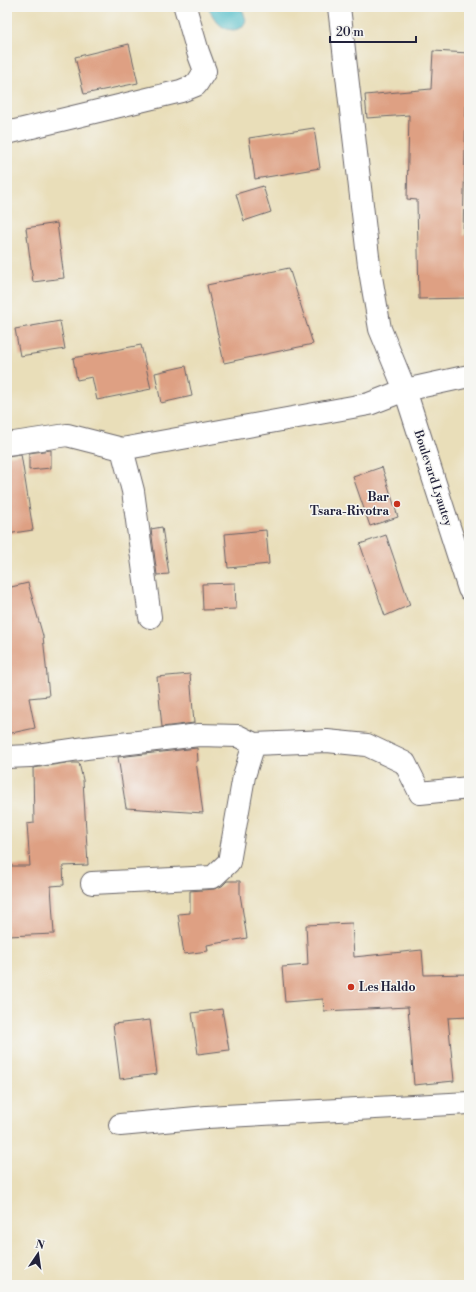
<svg xmlns="http://www.w3.org/2000/svg" width="476" height="1292" viewBox="0 0 476 1292" font-family="'Libre Bodoni',serif">
	<style>
		.water { fill: #4ebcc7; stroke: #386f81 }
		.building { fill: #dea083 }
		.lines { fill: none; stroke-linecap: round; stroke-linejoin: round }
		.minor-casing { stroke: #686467; stroke-width: 24 }
		.tertiary-casing { stroke: #686467; stroke-width: 24 }
		.minor { stroke: #fff; stroke-width: 22 }
		.tertiary { stroke: #fff; stroke-width: 22 }
		.poi-dot { fill: #c8321e; stroke: #f6f6f2; stroke-width: 1.5 }
		.labels { text-anchor: middle; dominant-baseline: central; stroke-width: 3; stroke-linejoin: round; paint-order: stroke }
		.street-label { font-size: 12px; fill: #22223b; stroke: #f6f6f2 }
		.poi-label { font-size: 12px; font-weight: bold; fill: #22223b; stroke: #f6f6f2; text-anchor: end }
	</style>
	<rect width="100%" height="100%" fill="#f6f6f2"/>
	<filter id="ink" filterUnits="userSpaceOnUse"><feTurbulence type="fractalNoise" baseFrequency=".025" numOctaves="2"/><feDisplacementMap in="SourceGraphic" scale="8" xChannelSelector="R" yChannelSelector="G"/><feConvolveMatrix kernelMatrix="1 2 1 2 8 2 1 2 1" color-interpolation-filters="sRGB"/></filter>
	<filter id="wash" filterUnits="userSpaceOnUse"><feTurbulence type="fractalNoise" baseFrequency=".012" numOctaves="4" result="noise"/><feDisplacementMap in="SourceGraphic" scale="16" xChannelSelector="R" yChannelSelector="G"/><feGaussianBlur stdDeviation="0.9" result="paint"/><feColorMatrix in="noise" values="0 0 0 0 0 0 0 0 0 0 0 0 0 0 0 0 0 1.4 0 .05"/><feComposite in="paint" operator="in"/></filter>
	<g filter="url(#wash)">
		<rect width="100%" height="100%" fill="#e9deb9"/>
		<!-- water -->
		<path class="water" d="M 208,7 L 237,7 L 243,11 L 246,20 L 243,27 C 240,28 236,30 233,30 C 220,30 213,17 208,7 Z"/>
		<g id="blocks">
			<!-- building -->
			<path class="building" d="M 129,44 L 138,83 L 84,94 L 75,57 Z
				M 433,51 L 469,53 L 469,106 L 466,106 L 463,235 L 468,235 L 469,298 L 419,299 L 417,200 L 407,199 L 409,115 L 367,118 L 365,95 L 431,89 Z
				M 314,128 L 320,168 L 255,179 L 249,138 Z
				M 263,186 L 271,212 L 244,221 L 236,194 Z
				M 57,223 L 64,278 L 33,282 L 26,228 Z
				M 289,268 L 313,344 L 224,363 L 207,285 Z
				M 60,321 L 65,349 L 20,356 L 15,329 Z
				M 141,345 L 151,389 L 97,400 L 92,377 L 77,380 L 73,358 Z
				M 186,366 L 192,396 L 161,403 L 155,373 Z
				M 51,450 L 51,468 L 29,470 L 29,453 Z
				M 21,454 L 33,530 L 7,534 L 7,456 Z
				M 382,467 L 398,517 L 370,526 L 353,477 Z
				M 162,527 L 169,574 L 157,575 L 151,529 Z
				M 266,530 L 269,564 L 228,568 L 225,534 Z
				M 386,535 L 410,605 L 385,616 L 360,544 Z
				M 28,583 L 43,636 L 49,696 L 29,698 L 35,728 L 7,734 L 7,588 Z
				M 235,583 L 236,609 L 203,610 L 202,584 Z
				M 190,674 L 194,723 L 162,727 L 157,677 Z
				M 197,748 L 198,761 L 196,761 L 203,813 L 126,808 L 118,757 Z
				M 66,763 L 79,763 L 83,780 L 88,865 L 63,866 L 64,885 L 51,886 L 54,934 L 7,936 L 7,866 L 30,866 L 27,824 L 34,823 L 33,768 Z
				M 227,881 L 240,881 L 240,894 L 247,938 L 207,945 L 208,951 L 184,954 L 178,914 L 190,913 L 190,891 L 214,889 L 222,886 Z
				M 352,923 L 354,957 L 422,950 L 424,975 L 469,974 L 469,1017 L 448,1018 L 454,1081 L 414,1085 L 408,1007 L 324,1011 L 323,999 L 285,1002 L 282,967 L 308,965 L 306,925 Z
				M 222,1009 L 229,1050 L 198,1054 L 192,1013 Z
				M 150,1020 L 157,1074 L 120,1079 L 113,1024 Z"/>
		</g>
	</g>
	<g filter="url(#ink)">
		<use href="#blocks" fill-opacity="0" stroke="#686467" stroke-width="1"/>
		<g class="lines">
			<defs>
				<path id="minor" d="M 7,133 L 181,91 L 196,85 L 205,71 L 198,52 L 185,7
					M 7,444 L 67,435 L 122,449 L 133,491 L 150,617
					M 122,449 L 369,404 L 405,390 L 380,329 L 369,265 L 339,7
					M 7,757 L 30,756 L 86,748 L 199,735 L 238,736 L 254,744
					M 92,883 L 213,877 L 229,862 L 244,776 L 254,744 L 327,741 L 367,745 L 405,763 L 420,793 L 469,788
					M 120,1125 L 207,1117 L 469,1103"/>
				<path id="tertiary" d="M 469,376 L 405,390 L 469,589"/>
			</defs>
			<!-- minor casing -->
			<use href="#minor" class="minor-casing"/>
			<!-- tertiary casing -->
			<use href="#tertiary" class="tertiary-casing"/>
			<!-- minor -->
			<use href="#minor" class="minor"/>
			<!-- tertiary -->
			<use href="#tertiary" class="tertiary"/>
		</g>
	</g>
	<!-- markers -->
	<g class="poi-dot">
		<circle cx="397" cy="504" r="4"/>
		<circle cx="351" cy="987" r="4"/>
	</g>
	<g class="labels">
		<!-- street labels -->
		<g class="street-label">
			<text transform="translate(433 478) rotate(72)">Boulevard Lyautey</text>
		</g>
		<!-- poi labels -->
		<g class="poi-label">
			<text x="389" y="497">Bar<tspan x="389" dy="14">Tsara-Rivotra</tspan></text>
			<text x="359" y="987" text-anchor="start">Les Haldo</text>
		</g>
	</g>
	<!-- margin -->
	<rect width="476" height="1292" fill="none" stroke="#f6f6f2" stroke-width="24"/>
	<!-- north arrow -->
	<g transform="translate(38 1254) rotate(13)" stroke="#f6f6f2" stroke-width="3" paint-order="stroke">
	<path d="M0-3L7 15L0 10L-7 15Z" fill="#22223b"/>
	<text y="-6" font-size="11" font-weight="bold" text-anchor="middle" fill="#22223b">N</text>
	</g>
	<!-- scale -->
	<path d="M330 36v6h86v-6" fill="none" stroke="#22223b" stroke-width="2"/>
	<text x="336" y="36" font-size="12" fill="#22223b" stroke="#f6f6f2" stroke-width="3" paint-order="stroke">20 m</text>
</svg>
